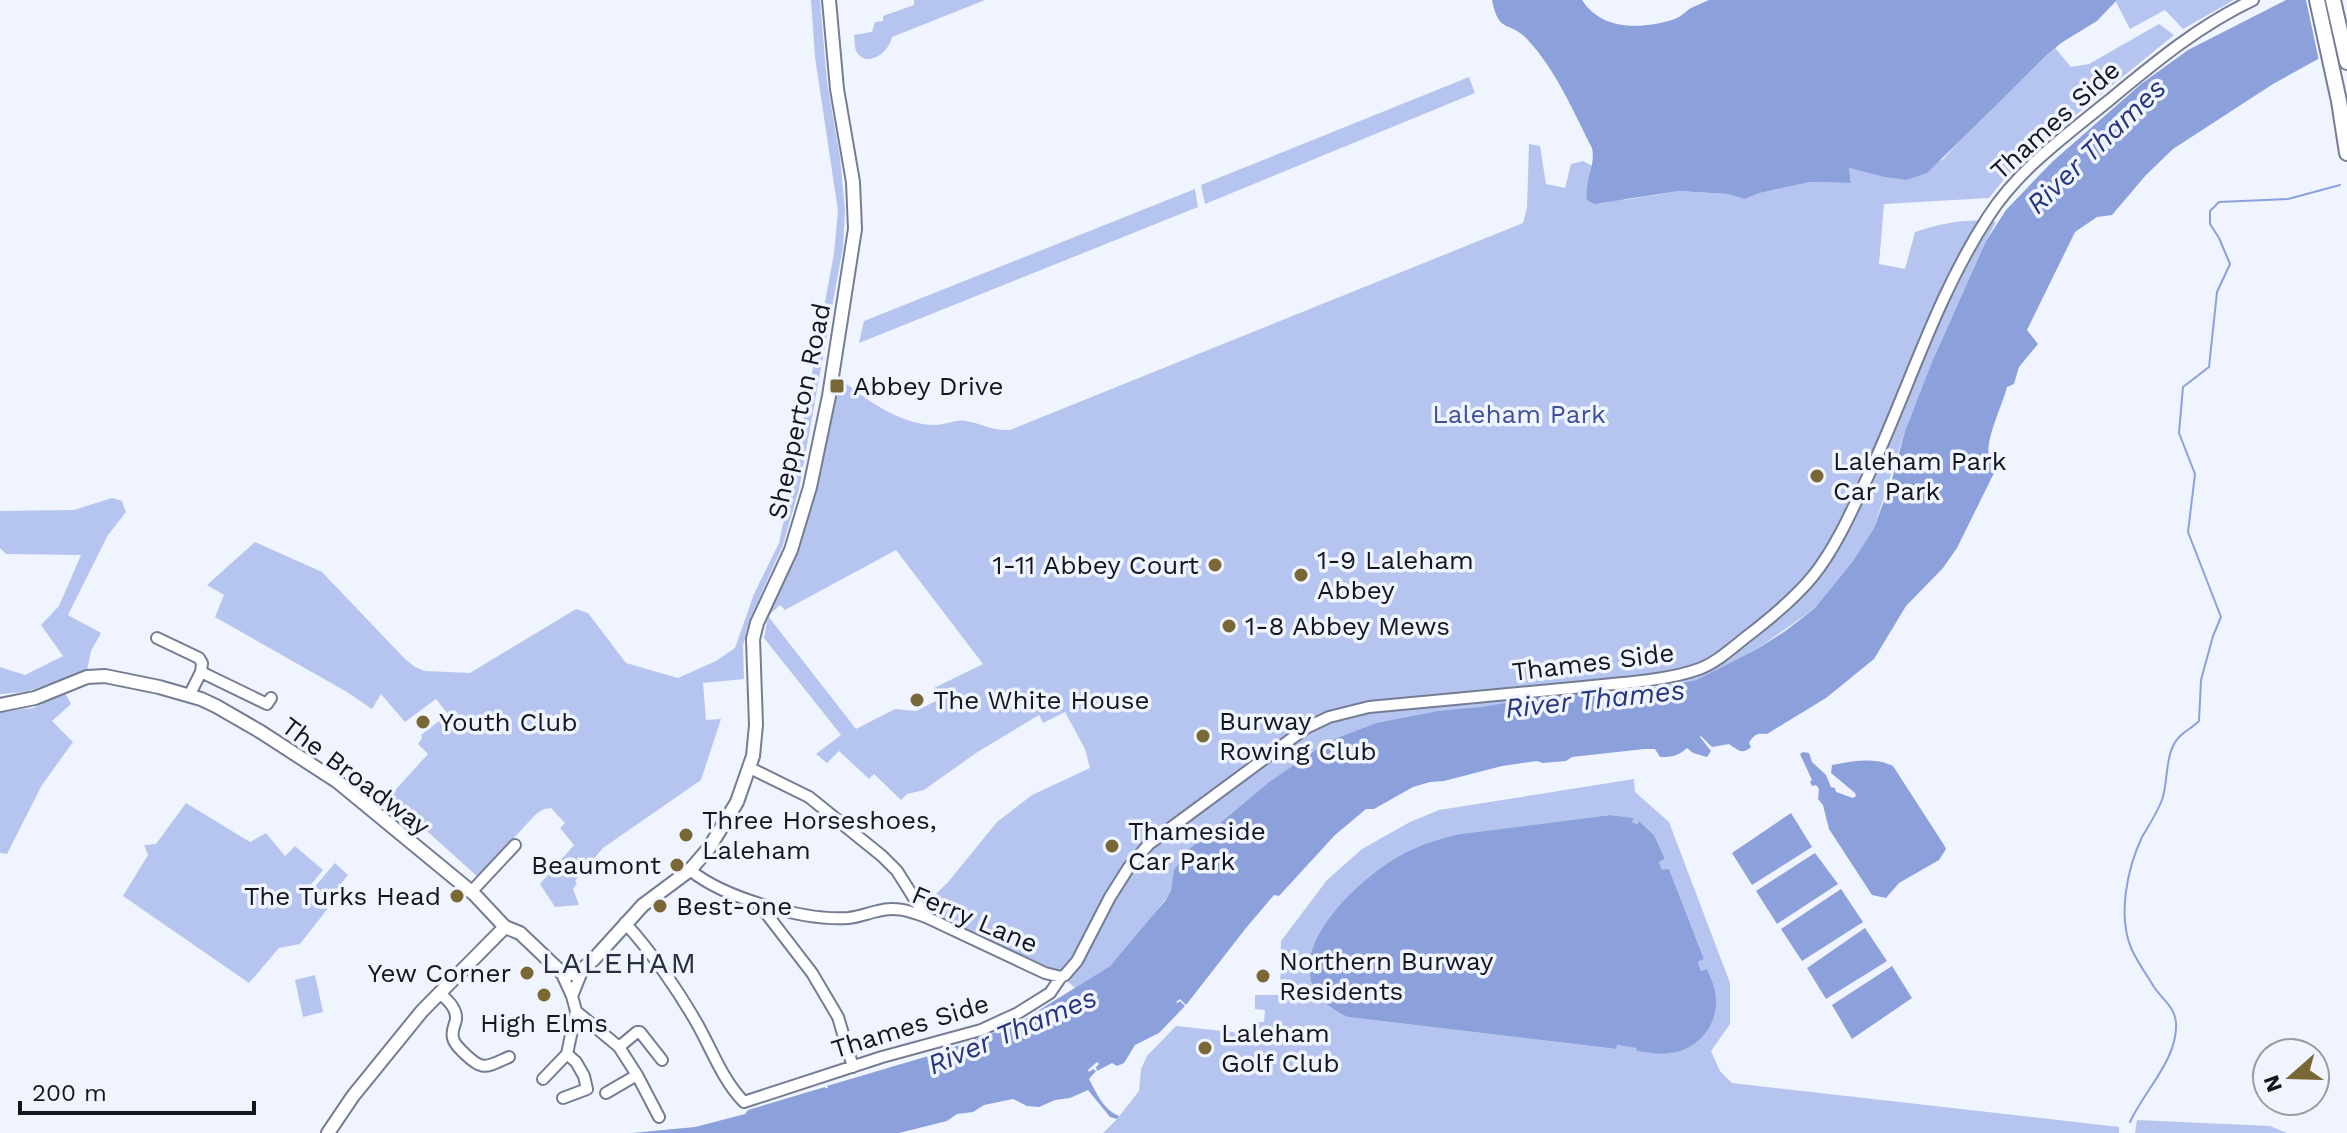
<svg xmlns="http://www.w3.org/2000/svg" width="2347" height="1133" viewBox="0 0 2347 1133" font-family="'Work Sans',sans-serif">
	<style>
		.green { fill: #b6c5ef; fill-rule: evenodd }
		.water { fill: #8ca0dc }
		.pier { fill: #f0f4fe }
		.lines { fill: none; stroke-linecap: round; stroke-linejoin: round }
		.stream { stroke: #8ca0dc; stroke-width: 2 }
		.minor-casing { stroke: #757d93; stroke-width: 14 }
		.major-casing { stroke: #757d93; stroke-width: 16 }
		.highway-casing { stroke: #757d93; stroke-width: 18 }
		.minor { stroke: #fff; stroke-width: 10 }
		.major { stroke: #fff; stroke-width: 12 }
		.highway { stroke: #fff; stroke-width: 14 }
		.poi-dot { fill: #796836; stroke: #f0f4fe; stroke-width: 3 }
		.labels { text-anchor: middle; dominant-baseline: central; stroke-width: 7; stroke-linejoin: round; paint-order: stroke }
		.street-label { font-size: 26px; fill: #151720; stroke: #f0f4fe }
		.poi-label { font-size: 26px; fill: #151720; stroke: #f0f4fe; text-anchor: start }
		.park-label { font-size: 26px; fill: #3f519a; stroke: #f0f4fe }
		.water-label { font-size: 28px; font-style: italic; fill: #27357c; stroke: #f0f4fe }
		.quarter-label { font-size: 30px; letter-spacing: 2px; fill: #2a3043; stroke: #f0f4fe }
	</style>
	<rect width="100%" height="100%" fill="#f0f4fe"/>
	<!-- green -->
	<path class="green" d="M 811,0 L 820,0 L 827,82 L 840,157 L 845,211 L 843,247 L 799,489 L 783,545 L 750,619 L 743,646 L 744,679 L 703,683 L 706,720 L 721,719 L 701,780 L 603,848 L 575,881 L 577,883 L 573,889 L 579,905 L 555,907 L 540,884 L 574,845 L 560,828 L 565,823 L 551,808 L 544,809 L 535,815 L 478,877 L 389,797 L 428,754 L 418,744 L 422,738 L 421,735 L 448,714 L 436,699 L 405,722 L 381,694 L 372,709 L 347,692 L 215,617 L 224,595 L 207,585 L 255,542 L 322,572 L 405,659 L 415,667 L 425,671 L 470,673 L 576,609 L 588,613 L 626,663 L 678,678 L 716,661 L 735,648 L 754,594 L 779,543 L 791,487 L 834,253 L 838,211 L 815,57 Z
		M 914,0 L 985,0 L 892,37 C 890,50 870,68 858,54 C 854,50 855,40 854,35 L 872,32 L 875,22 L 883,21 L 883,16 L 914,5 Z
		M 2117,0 L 2234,0 L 2183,29 L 2165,10 L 2130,29 L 2116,2 Z
		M 2159,24 L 2174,35 L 2055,132 L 2006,177 L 1989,198 L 1884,204 L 1879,264 L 1905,269 L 1915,232 C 1943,223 1967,218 1996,222 L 1986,241 L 1931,364 L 1905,431 L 1874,528 L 1853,561 L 1814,609 L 1757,649 L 1696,680 L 1481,707 L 1337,738 L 1317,749 L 1269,782 L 1193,846 L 1171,892 L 1152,917 L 1110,966 L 1075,988 L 1053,969 L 932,914 L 926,904 L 949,881 L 997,822 L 1032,795 L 1090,768 L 1085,749 L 1065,712 L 1043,723 L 1039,715 L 976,753 L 924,790 L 907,794 L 901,800 L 874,774 L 869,779 L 839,751 L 827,763 L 816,754 L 841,735 L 764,638 L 768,617 L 795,559 L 801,537 L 837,392 L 845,383 C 870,402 902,425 935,425 C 946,425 956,419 966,421 C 983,424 992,431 1010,430 L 1523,223 L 1527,208 L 1529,144 L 1540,146 L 1546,184 L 1565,188 L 1571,164 L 1583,161 L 1596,168 L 1624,200 L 1679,191 L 1728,194 L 1744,199 L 1760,193 L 1810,182 L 1851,183 L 1849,168 L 1884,177 L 1906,180 L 1943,159 L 1978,121 L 2055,48 L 2071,67 L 2089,64 ZM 896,550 L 983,664 L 934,688 L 936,701 L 916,711 L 895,709 L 856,729 L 768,616 L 780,605 L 785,610 Z
		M 1469,77 L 1475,93 L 1205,204 L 1201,185 Z
		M 1195,189 L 1198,207 L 859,343 L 864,321 Z
		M 112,498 L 122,501 L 126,512 L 108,535 L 68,615 L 101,633 L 91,651 L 87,671 L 26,692 L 0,694 L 0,667 L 25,675 L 63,656 L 41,625 L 59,606 L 81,555 L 6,554 L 0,548 L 0,511 L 74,510 Z
		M 65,693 L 71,704 L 52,721 L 73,742 L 42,785 L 7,854 L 0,853 L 0,712 L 33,708 Z
		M 1634,779 L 1635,792 L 1669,822 L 1730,983 L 1730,1024 L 1711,1051 L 1720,1071 L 1732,1083 L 2119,1127 L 2119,1133 L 1103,1133 L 1117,1119 L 1139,1091 L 1141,1069 L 1147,1056 L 1176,1026 L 1251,1034 L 1259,1022 L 1264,1022 L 1265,1010 L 1255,1009 L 1255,995 L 1280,995 L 1281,941 L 1327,880 L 1362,849 L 1410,822 L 1439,810 ZM 1610,815 L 1633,818 L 1632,822 L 1637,824 L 1639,821 L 1654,835 L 1665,860 L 1659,861 L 1662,871 L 1669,869 L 1704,959 L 1698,962 L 1701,971 L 1707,969 L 1716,998 L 1637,1051 L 1637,1048 L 1616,1045 L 1615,1049 L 1348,1017 L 1320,934 C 1357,881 1396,850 1460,834 Z
		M 186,803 L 250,842 L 266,833 L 285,856 L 295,846 L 323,870 L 307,889 L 329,907 L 300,944 L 279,948 L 249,983 L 123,896 L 148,855 L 144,845 L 156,844 Z
		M 335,863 L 348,875 L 326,902 L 312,890 Z
		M 315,975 L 323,1012 L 303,1017 L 295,980 Z
		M 2137,1120 L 2270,1126 L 2287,1133 L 2135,1133 Z"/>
	<!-- water -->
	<path class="water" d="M 1492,0 L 1582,0 C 1603,32 1643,29 1675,19 C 1682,16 1686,11 1691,8 C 1697,5 1703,3 1709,0 L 2117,0 L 2097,21 L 2061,43 L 2047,55 L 1927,173 L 1906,180 L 1884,177 L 1849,168 L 1851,183 L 1810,182 L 1760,193 L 1744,199 L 1728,194 L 1679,191 L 1594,204 L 1587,200 C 1584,181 1596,166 1592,148 C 1573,111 1556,70 1527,39 C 1509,20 1499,35 1492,0 Z
		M 2286,0 L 2347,0 L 2347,43 L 2273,84 L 2173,149 L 2146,175 L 2112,215 L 2097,217 L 2075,232 L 2027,330 L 2038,344 L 2019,367 L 2014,384 L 2007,387 C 2002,407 1985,438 1989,459 C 1990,463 1993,467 1995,471 L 1957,548 L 1943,568 L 1906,606 L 1874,659 L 1826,698 L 1767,734 C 1757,733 1754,734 1749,743 L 1751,747 C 1742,755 1738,750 1729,744 L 1712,747 L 1701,736 L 1700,737 L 1711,751 L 1707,757 L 1693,753 L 1687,748 C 1678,756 1673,757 1660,757 L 1655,749 L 1644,749 L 1572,757 L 1566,761 L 1543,763 L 1537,761 L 1502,766 L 1444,781 L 1430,782 L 1413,787 L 1374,809 L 1366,809 L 1335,835 L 1279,896 L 1274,895 L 1246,928 L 1186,1005 L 1180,999 L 1176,1002 L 1178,1003 L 1180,1001 L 1185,1006 L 1159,1033 L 1135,1045 L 1124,1063 L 1117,1066 L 1112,1063 L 1097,1071 L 1096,1067 L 1099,1064 L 1097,1062 L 1088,1070 L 1089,1072 L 1093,1069 L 1096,1071 L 1089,1079 C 1097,1094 1103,1109 1119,1116 L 1117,1119 L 1110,1117 L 1088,1090 L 1070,1098 L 1055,1100 L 1039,1107 L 1027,1106 L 1013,1099 L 984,1105 L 973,1112 L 957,1114 L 947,1121 L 899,1133 L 632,1133 L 695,1127 L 745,1114 L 748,1110 L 825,1087 L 825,1088 L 828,1088 L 827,1086 L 935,1054 L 1017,1024 L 1110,966 L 1165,901 L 1171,891 L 1174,870 L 1188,850 L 1269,782 L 1317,749 L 1337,738 L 1377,723 L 1438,711 L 1481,707 L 1536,698 L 1632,691 L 1696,680 L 1757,649 L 1784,632 L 1814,609 L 1853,561 L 1874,528 L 1892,479 L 1905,431 L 1931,364 L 1986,241 L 2006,210 L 2052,162 L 2141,84 L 2188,50 Z
		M 1803,752 L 1809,753 L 1812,762 L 1826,775 L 1831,787 L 1835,788 L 1836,792 L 1853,798 L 1856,796 L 1855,793 L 1831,773 L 1832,765 C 1852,761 1875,757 1893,766 L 1944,845 L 1946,849 L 1939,860 L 1899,883 L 1886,898 L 1872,895 L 1829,829 L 1823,805 L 1818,799 L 1819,789 L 1816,785 L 1812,786 L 1810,782 L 1812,780 L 1800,754 Z
		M 1791,813 L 1812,847 L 1752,885 L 1732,853 Z
		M 1610,815 L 1634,818 L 1632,822 L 1637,824 L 1639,821 L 1654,835 L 1665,859 L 1659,862 L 1662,870 L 1669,869 L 1704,959 L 1698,962 L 1701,971 L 1707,969 C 1711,979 1716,989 1716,1000 C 1717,1027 1696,1051 1669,1053 C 1658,1055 1647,1052 1637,1051 L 1636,1048 L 1617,1045 L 1616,1049 L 1348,1017 C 1259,976 1345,889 1396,858 C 1416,846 1438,839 1460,834 Z
		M 1815,853 L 1838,884 L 1777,924 L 1756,891 Z
		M 1841,889 L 1863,922 L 1802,961 L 1781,929 Z
		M 1865,928 L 1887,961 L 1826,999 L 1807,968 Z
		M 1892,966 L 1912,998 L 1852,1039 L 1832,1005 Z"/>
	<!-- pier -->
	<path class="pier" d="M 2306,0 L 2347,0 L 2347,47 L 2319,61 Z"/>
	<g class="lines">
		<!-- stream -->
		<path class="stream" d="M 2130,1122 C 2144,1091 2178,1059 2176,1023 C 2175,1007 2162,999 2154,987 C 2147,975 2138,963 2132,950 C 2117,917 2127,869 2142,837 C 2149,825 2157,813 2162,800 C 2168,783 2165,762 2173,746 C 2178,734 2190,730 2199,721 L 2201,680 L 2213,636 L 2221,617 L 2188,532 L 2195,474 L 2179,433 L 2183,387 L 2209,367 L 2217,292 L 2230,264 L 2219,238 L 2210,224 L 2210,211 L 2219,202 L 2288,199 L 2340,185"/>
		<defs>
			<path id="minor" d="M 157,638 L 199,658 L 202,663 L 201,672 L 267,704 L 271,698
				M 189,696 L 201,672
				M 750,768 L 809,797 L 882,856 L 897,871 L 926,917
				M 690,870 C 724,898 804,921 848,918 C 859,917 868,913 878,911 C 895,906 910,911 926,917 L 1045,973 L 1061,977
				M 471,892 L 515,845
				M 759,904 L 812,973 L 838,1017 L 853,1067
				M 625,923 C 650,950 677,989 695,1020 C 711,1047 722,1080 744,1102 L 882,1057 L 981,1030 L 1018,1013 L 1050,993 L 1061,977 L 1065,975 L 1077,961 L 1110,897 L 1129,867 L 1149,844 L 1306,728 L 1329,717 L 1369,707 C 1440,700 1512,694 1583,687 C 1618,683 1666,681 1699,669 C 1718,662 1734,646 1750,634 C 1772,617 1795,598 1813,576 C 1837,546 1853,508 1869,474 C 1909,388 1936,297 1988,217 C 2018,170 2064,137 2107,102 C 2153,64 2198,26 2253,0
				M 561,972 L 572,996 L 576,1011 L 619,1047 L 637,1075 L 659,1117
				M 439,993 C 447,999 457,1008 456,1019 C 455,1026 451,1030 453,1038 C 454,1044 460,1049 464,1053 C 483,1072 486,1067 509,1057
				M 572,996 L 583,969
				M 619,1047 L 637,1032 L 640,1032 L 662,1060
				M 543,1079 L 567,1054
				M 606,1093 L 637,1075
				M 563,1098 L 587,1089 L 584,1076 L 576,1062 L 567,1054 L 576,1011"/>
			<path id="major" d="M 0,705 L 35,698 L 87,677 L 105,676 L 159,687 L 201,699 L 216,706 L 261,732 L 338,782 L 474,894 L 505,927 L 520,933 L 561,972 L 572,974 L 583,969 L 594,959 L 643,905 L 690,870 L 697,862 L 709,848 L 737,802 L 753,756 L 756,725 L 753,639 L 757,623 L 791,550 L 810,487 L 829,396 L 855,229 L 853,182 L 837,89 L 829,0
				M 328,1133 L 353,1096 L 422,1011 L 505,927"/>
			<path id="highway" d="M 2317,0 L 2339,101 L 2347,153
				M 2333,0 L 2347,62"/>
		</defs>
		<!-- minor casing -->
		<use href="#minor" class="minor-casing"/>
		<!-- major casing -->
		<use href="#major" class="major-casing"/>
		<!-- highway casing -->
		<use href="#highway" class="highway-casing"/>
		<!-- minor -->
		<use href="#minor" class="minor"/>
		<!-- major -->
		<use href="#major" class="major"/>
		<!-- highway -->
		<use href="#highway" class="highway"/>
	</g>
	<!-- markers -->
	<g class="poi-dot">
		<rect x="829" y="378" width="16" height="16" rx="4"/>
		<circle cx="1817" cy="476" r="8"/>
		<circle cx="1215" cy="565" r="8"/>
		<circle cx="1301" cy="575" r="8"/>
		<circle cx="1229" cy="626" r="8"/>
		<circle cx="917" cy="700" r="8"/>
		<circle cx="423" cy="722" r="8"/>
		<circle cx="1203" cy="736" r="8"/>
		<circle cx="686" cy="835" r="8"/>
		<circle cx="1112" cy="846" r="8"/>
		<circle cx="677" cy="865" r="8"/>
		<circle cx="457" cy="896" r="8"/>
		<circle cx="660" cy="906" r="8"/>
		<circle cx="527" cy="973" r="8"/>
		<circle cx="1263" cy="976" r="8"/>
		<circle cx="544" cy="995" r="8"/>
		<circle cx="1205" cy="1048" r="8"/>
	</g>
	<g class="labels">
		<!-- street labels -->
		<g class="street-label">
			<text transform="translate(2055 120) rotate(-42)">Thames Side</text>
			<text transform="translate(799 411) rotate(-78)">Shepperton Road</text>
			<text transform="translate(1593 662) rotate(-7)">Thames Side</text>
			<text transform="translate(356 776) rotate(37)">The Broadway</text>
			<text transform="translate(975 919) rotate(23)">Ferry Lane</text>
			<text transform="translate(910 1026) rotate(-17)">Thames Side</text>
		</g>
		<!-- poi labels -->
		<g class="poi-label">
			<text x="853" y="386">Abbey Drive</text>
			<text x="1833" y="461">Laleham Park<tspan x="1833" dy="30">Car Park</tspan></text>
			<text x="1317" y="560">1-9 Laleham<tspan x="1317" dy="30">Abbey</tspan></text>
			<text x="1199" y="565" text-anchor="end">1-11 Abbey Court</text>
			<text x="1245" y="626">1-8 Abbey Mews</text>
			<text x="933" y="700">The White House</text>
			<text x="1219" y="721">Burway<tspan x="1219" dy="30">Rowing Club</tspan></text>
			<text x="439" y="722">Youth Club</text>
			<text x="702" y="820">Three Horseshoes,<tspan x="702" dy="30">Laleham</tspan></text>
			<text x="1128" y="831">Thameside<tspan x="1128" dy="30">Car Park</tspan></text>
			<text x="661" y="865" text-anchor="end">Beaumont</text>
			<text x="441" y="896" text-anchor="end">The Turks Head</text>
			<text x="676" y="906">Best-one</text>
			<text x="1279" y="961">Northern Burway<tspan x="1279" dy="30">Residents</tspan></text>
			<text x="511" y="973" text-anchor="end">Yew Corner</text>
			<text x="544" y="1023" text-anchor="middle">High Elms</text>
			<text x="1221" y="1033">Laleham<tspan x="1221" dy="30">Golf Club</tspan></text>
		</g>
		<!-- park labels -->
		<g class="park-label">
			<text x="1519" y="414">Laleham Park</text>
		</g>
		<!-- water labels -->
		<g class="water-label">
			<text transform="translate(2096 146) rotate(-44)">River Thames</text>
			<text transform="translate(1595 699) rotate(-6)">River Thames</text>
			<text transform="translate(1012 1031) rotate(-23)">River Thames</text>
		</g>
		<!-- quarter labels -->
		<g class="quarter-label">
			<text x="620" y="962">LALEHAM</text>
		</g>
	</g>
	<!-- north arrow -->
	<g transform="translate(2291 1077) rotate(250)"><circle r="38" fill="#f0f4fe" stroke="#989ca5" stroke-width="2"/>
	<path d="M0-6L14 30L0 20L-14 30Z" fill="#796836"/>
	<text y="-12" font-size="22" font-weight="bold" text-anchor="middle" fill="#151720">N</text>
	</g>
	<!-- scale -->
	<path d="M20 1101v12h234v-12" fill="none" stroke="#151720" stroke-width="4"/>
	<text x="32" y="1101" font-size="24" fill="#151720" stroke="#f0f4fe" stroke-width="6" paint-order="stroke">200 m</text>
</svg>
